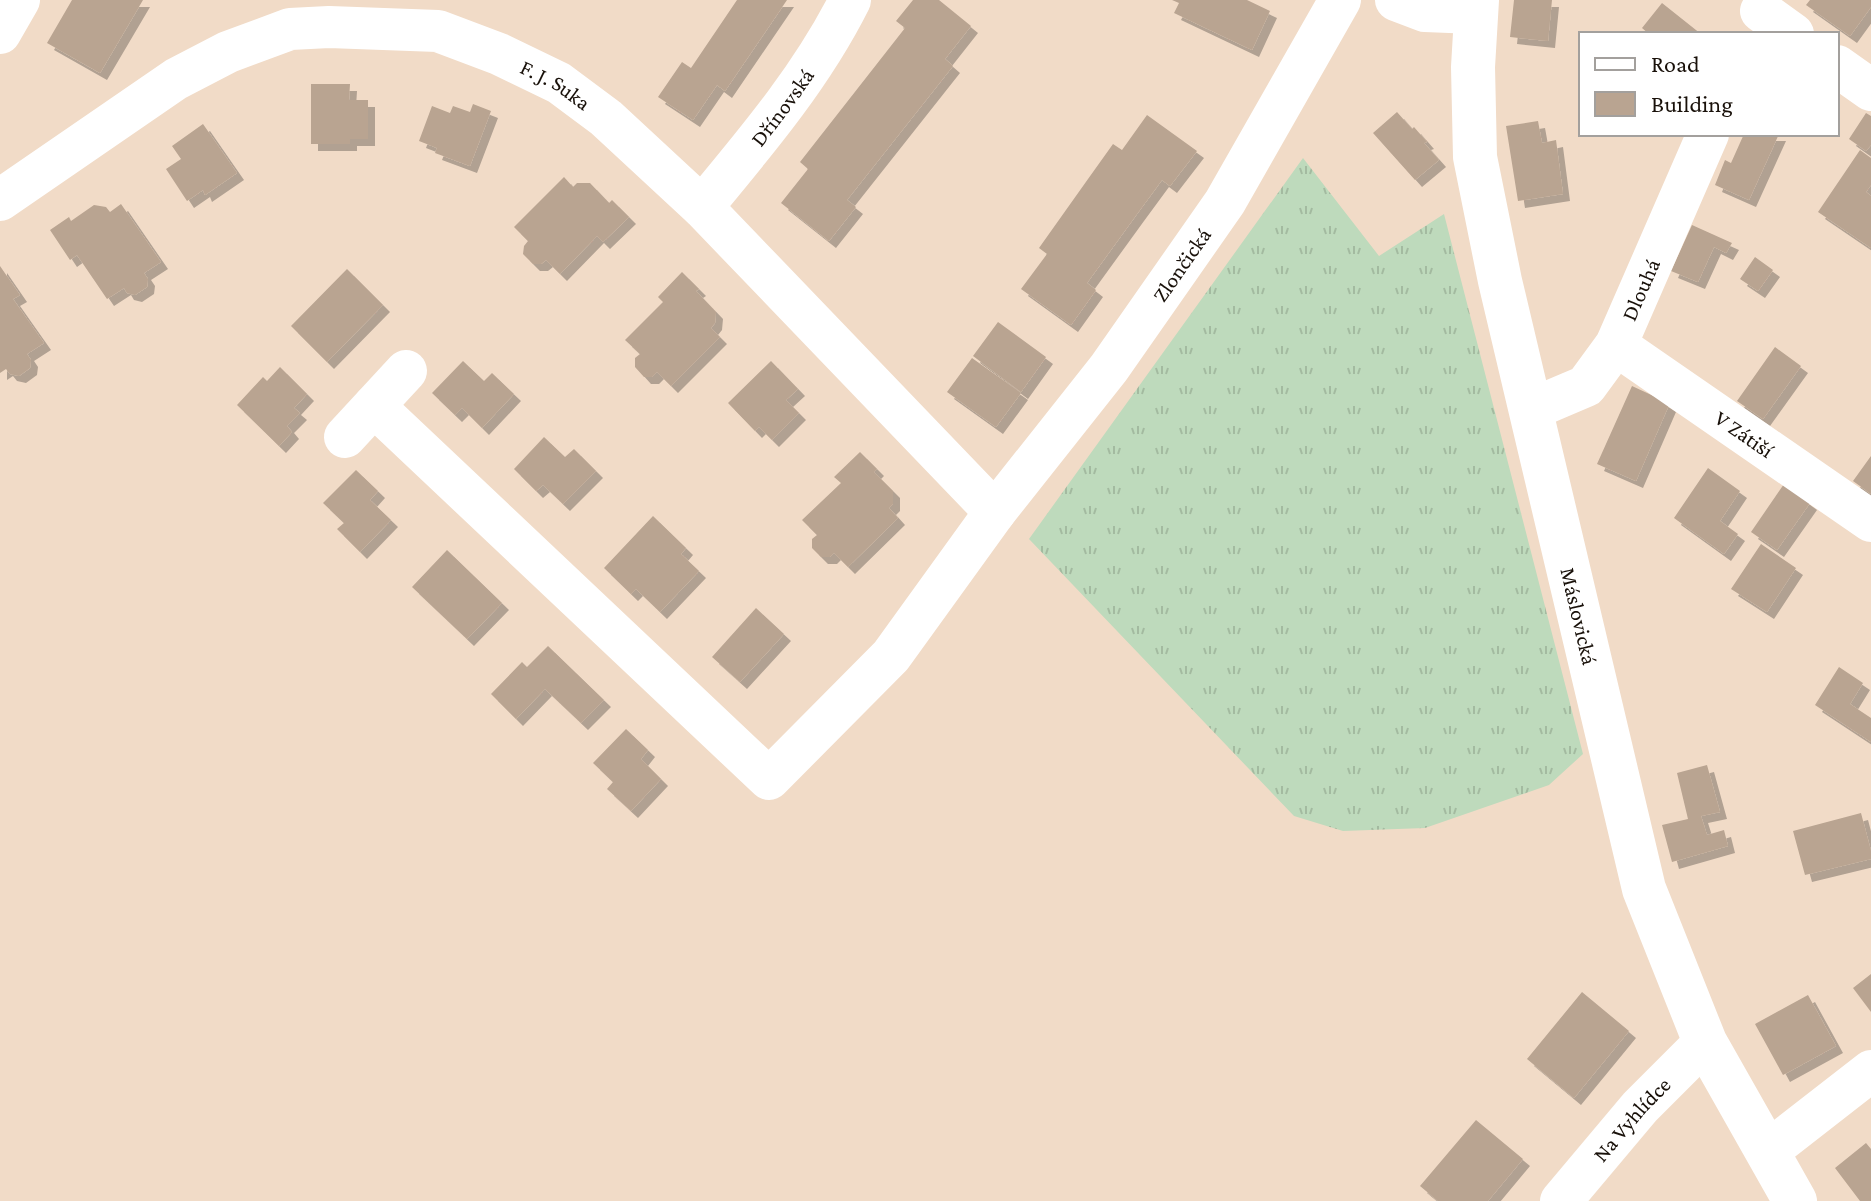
<svg xmlns="http://www.w3.org/2000/svg" width="1871" height="1201" viewBox="0 0 1871 1201" font-family="'Crimson Pro',serif">
	<style>
		.grass { fill: url(#grass-tufts) }
		.building { fill: #b9a491; filter: url(#shadow) }
		.lines { fill: none; stroke-linecap: round; stroke-linejoin: round }
		.street { stroke: #fff; stroke-width: 42 }
		.secondary { stroke: #fff; stroke-width: 44 }
		.labels { text-anchor: middle; dominant-baseline: central; stroke-width: 7; stroke-linejoin: round; paint-order: stroke }
		.street-label { font-size: 22px; fill: #19110a; stroke: #fff }
	</style>
	<defs>
		<pattern id="grass-tufts" width="24" height="20" patternUnits="userSpaceOnUse" patternTransform="scale(2)"><rect width="24" height="20" fill="#bedabc"/><path d="M3 7l-1-3M5 7V3M7 7l1-3M15 17l-1-3M17 17v-4M19 17l1-3" fill="none" stroke="#a3baa0"/></pattern>
		<filter id="shadow"><feDropShadow dx="7" dy="7" stdDeviation="0" flood-color="#0004"/></filter>
	</defs>
	<rect width="100%" height="100%" fill="#f1dbc7"/>
	<!-- grass -->
	<path class="grass" d="M 1303,158 L 1379,256 L 1444,214 L 1583,754 L 1549,785 L 1425,828 L 1343,831 L 1294,816 L 1029,539 Z"/>
	<!-- building -->
	<path class="building" d="M 72,0 L 143,0 L 100,73 L 47,43 Z
		M 737,0 L 787,0 L 725,91 L 717,85 L 693,120 L 658,97 L 682,62 L 691,68 Z
		M 913,0 L 939,0 L 971,26 L 945,59 L 953,66 L 847,200 L 856,207 L 829,241 L 781,203 L 808,169 L 800,162 L 905,28 L 896,21 Z
		M 1172,0 L 1247,0 L 1270,11 L 1252,50 L 1174,13 L 1179,3 Z
		M 1514,0 L 1552,0 L 1548,41 L 1510,37 Z
		M 1810,0 L 1871,0 L 1871,7 L 1850,36 L 1806,5 Z
		M 1662,3 L 1701,34 L 1649,34 L 1642,28 Z
		M 311,84 L 350,84 L 349,100 L 368,100 L 368,139 L 350,139 L 350,144 L 311,144 Z
		M 473,104 L 491,111 L 470,166 L 435,153 L 437,148 L 419,141 L 432,106 L 450,113 L 453,106 L 470,112 Z
		M 1397,112 L 1412,129 L 1414,127 L 1427,142 L 1424,143 L 1439,160 L 1415,180 L 1373,133 Z
		M 1866,113 L 1871,116 L 1871,145 L 1866,151 L 1849,139 Z
		M 1147,115 L 1197,151 L 1170,186 L 1162,180 L 1137,214 L 1087,283 L 1096,290 L 1071,325 L 1021,289 L 1047,254 L 1039,248 L 1088,179 L 1113,144 L 1122,150 Z
		M 1538,121 L 1542,143 L 1556,140 L 1563,194 L 1518,201 L 1506,126 Z
		M 203,124 L 237,173 L 205,195 L 203,190 L 187,201 L 166,169 L 181,159 L 172,146 Z
		M 1744,134 L 1779,134 L 1749,200 L 1715,185 L 1725,160 L 1731,163 Z
		M 1860,150 L 1871,158 L 1871,185 L 1866,192 L 1871,196 L 1871,248 L 1818,212 Z
		M 564,177 L 573,187 L 577,183 L 590,183 L 609,203 L 612,200 L 629,217 L 603,242 L 597,236 L 560,274 L 546,260 L 541,264 L 533,264 L 523,254 L 524,246 L 528,241 L 514,227 Z
		M 121,204 L 161,262 L 144,273 L 148,279 L 147,287 L 135,295 L 127,293 L 124,288 L 107,299 L 77,255 L 70,260 L 50,230 L 69,217 L 71,221 L 94,205 L 106,207 L 110,212 Z
		M 1692,225 L 1732,243 L 1726,253 L 1714,247 L 1698,282 L 1671,271 Z
		M 1755,257 L 1773,270 L 1758,291 L 1740,279 Z
		M 0,266 L 20,295 L 13,299 L 44,343 L 27,354 L 31,360 L 30,368 L 19,376 L 10,374 L 6,369 L 0,373 Z
		M 347,269 L 383,305 L 327,362 L 291,326 Z
		M 682,272 L 699,289 L 696,291 L 716,312 L 715,323 L 711,328 L 720,337 L 671,386 L 657,372 L 652,377 L 644,377 L 635,367 L 635,358 L 640,354 L 625,340 L 663,302 L 658,297 Z
		M 998,322 L 1046,357 L 1021,392 L 973,356 Z
		M 1775,347 L 1801,366 L 1763,419 L 1737,401 Z
		M 972,358 L 1021,393 L 996,427 L 947,392 Z
		M 463,361 L 484,381 L 492,373 L 514,394 L 482,428 L 462,408 L 455,415 L 432,393 Z
		M 771,361 L 798,389 L 786,400 L 799,413 L 772,440 L 759,427 L 755,431 L 728,403 Z
		M 280,367 L 307,394 L 294,408 L 300,413 L 287,426 L 292,432 L 279,446 L 237,405 L 263,377 L 267,381 Z
		M 1632,386 L 1660,399 L 1669,405 L 1636,481 L 1597,464 Z
		M 544,437 L 565,457 L 574,449 L 596,471 L 563,504 L 543,485 L 536,491 L 514,469 Z
		M 860,452 L 877,469 L 874,472 L 893,491 L 893,504 L 889,508 L 898,518 L 848,567 L 834,553 L 830,557 L 821,557 L 812,548 L 812,539 L 817,535 L 802,520 L 841,483 L 834,477 Z
		M 1871,456 L 1871,494 L 1853,481 Z
		M 1708,468 L 1740,491 L 1720,521 L 1738,534 L 1724,554 L 1674,518 Z
		M 356,470 L 378,491 L 370,500 L 391,520 L 360,552 L 337,529 L 344,523 L 323,503 Z
		M 1784,484 L 1810,503 L 1777,550 L 1751,532 Z
		M 653,516 L 686,548 L 681,554 L 699,571 L 660,612 L 636,589 L 631,594 L 604,568 Z
		M 1761,544 L 1796,568 L 1767,612 L 1731,589 Z
		M 447,550 L 502,603 L 467,639 L 412,587 Z
		M 756,608 L 784,634 L 740,682 L 712,657 Z
		M 548,646 L 604,700 L 581,723 L 545,689 L 516,719 L 491,694 L 522,662 L 527,667 Z
		M 1839,667 L 1863,683 L 1850,704 L 1871,718 L 1871,742 L 1815,705 Z
		M 626,729 L 648,750 L 641,759 L 661,779 L 631,811 L 607,789 L 613,782 L 593,763 Z
		M 1707,765 L 1720,812 L 1701,816 L 1707,835 L 1724,830 L 1728,846 L 1672,862 L 1662,825 L 1688,819 L 1677,773 Z
		M 1861,813 L 1871,851 L 1871,859 L 1805,875 L 1793,831 Z
		M 1871,974 L 1871,1012 L 1853,988 Z
		M 1582,992 L 1629,1031 L 1574,1098 L 1527,1059 Z
		M 1808,995 L 1836,1046 L 1783,1075 L 1755,1024 Z
		M 1476,1120 L 1523,1159 L 1488,1201 L 1438,1201 L 1420,1186 Z
		M 1866,1143 L 1871,1149 L 1871,1201 L 1860,1201 L 1835,1168 Z"/>
	<g class="lines">
		<!-- street -->
		<g class="street">
			<path d="M 1396,0 L 1425,11 L 1475,13"/>
			<path d="M 1761,11 L 1793,34"/>
			<path d="M 0,33 L 19,0"/>
			<path d="M 1837,66 L 1871,90"/>
			<path id="s1" d="M 0,200 L 176,79 L 228,52 L 290,29 L 329,27 L 438,31 L 499,54 L 559,83 L 606,118 L 702,207 L 995,512"/>
			<path id="s2" d="M 702,207 C 756,142 812,76 850,0"/>
			<path id="s3" d="M 1616,345 L 1871,521"/>
			<path id="s4" d="M 374,406 L 769,779 L 891,656 L 995,512 L 1109,368 L 1225,202 L 1340,0"/>
			<path id="s5" d="M 1532,409 L 1586,386 L 1616,345 L 1708,134"/>
			<path d="M 345,437 L 406,371"/>
			<path d="M 1767,1152 L 1871,1071"/>
			<path id="s6" d="M 1561,1201 L 1640,1107 L 1705,1042"/>
		</g>
		<!-- secondary -->
		<path class="secondary" id="s7" d="M 1477,0 L 1473,67 L 1475,157 L 1500,281 L 1644,889 L 1705,1042 L 1795,1201"/>
	</g>
	<g class="labels">
		<!-- street labels -->
		<g class="street-label">
			<text stroke="none"><textPath href="#s1" startOffset="616">F. J. Suka</textPath></text>
			<text stroke="none"><textPath href="#s2" startOffset="128">Dřínovská</textPath></text>
			<text stroke="none"><textPath href="#s4" startOffset="1204">Zlončická</textPath></text>
			<text stroke="none"><textPath href="#s5" startOffset="170">Dlouhá</textPath></text>
			<text stroke="none"><textPath href="#s3" startOffset="156">V Zátiší</textPath></text>
			<text stroke="none"><textPath href="#s7" startOffset="628">Máslovická</textPath></text>
			<text stroke="none"><textPath href="#s6" startOffset="108">Na Vyhlídce</textPath></text>
		</g>
	</g>
	<!-- legend -->
	<rect x="1579" y="32" width="260" height="104" fill="#ffffff" stroke="#a3a09d" stroke-width="2"/>
	<rect x="1595" y="58" width="40" height="12" fill="#ffffff" stroke="#a3a09d" stroke-width="2"/>
	<text x="1651" y="72" font-size="24" fill="#19110a">Road</text>
	<rect x="1595" y="92" width="40" height="24" fill="#b9a491" stroke="#a3a09d" stroke-width="2"/>
	<text x="1651" y="112" font-size="24" fill="#19110a">Building</text>
</svg>
